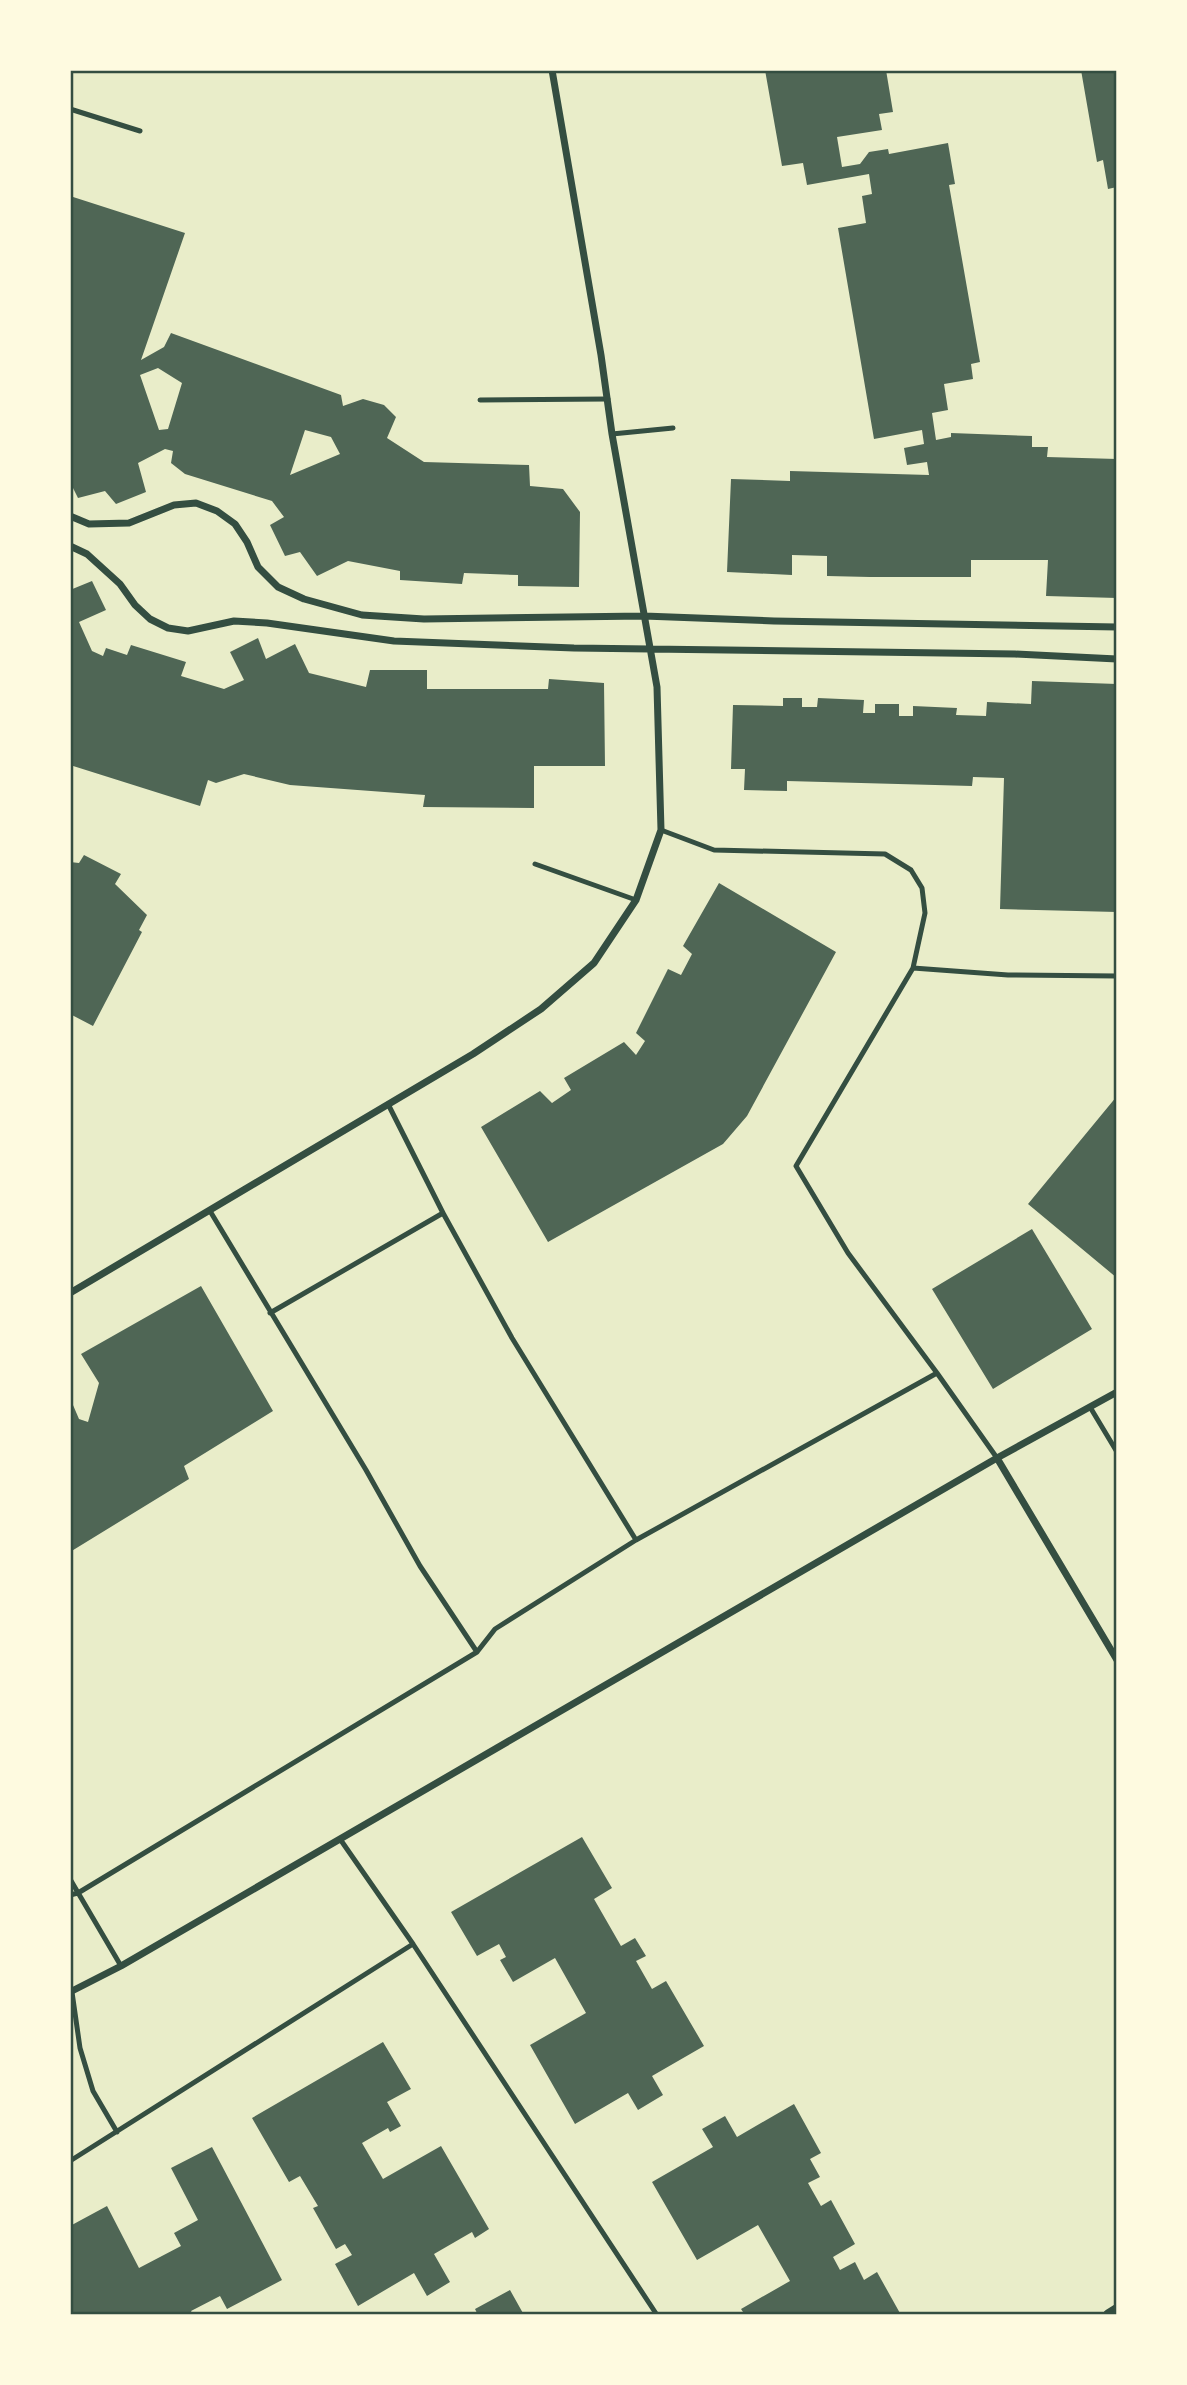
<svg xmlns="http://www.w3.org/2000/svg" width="1187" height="2385" viewBox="0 0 1187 2385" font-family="Poppins,sans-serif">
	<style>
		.building { fill: #4f6655; fill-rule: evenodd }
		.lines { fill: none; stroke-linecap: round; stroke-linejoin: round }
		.service { stroke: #344e41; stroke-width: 5 }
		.minor { stroke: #344e41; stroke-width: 7 }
		.tertiary { stroke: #344e41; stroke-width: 12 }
		.neatline { fill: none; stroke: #344e41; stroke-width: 2.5 }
	</style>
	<rect width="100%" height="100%" fill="#e9edc9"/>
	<!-- building -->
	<path class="building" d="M 765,70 L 886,70 L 893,112 L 879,114 L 882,130 L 837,137 L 842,167 L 860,164 L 869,152 L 888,149 L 889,154 L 948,143 L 955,184 L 949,185 L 980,362 L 971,364 L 973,379 L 944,384 L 948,410 L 932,413 L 936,440 L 951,437 L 951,433 L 1032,436 L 1032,447 L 1048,447 L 1047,457 L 1117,459 L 1117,598 L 1046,596 L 1048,560 L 971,560 L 971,577 L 870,577 L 827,576 L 827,556 L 792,555 L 792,575 L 727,572 L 731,479 L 790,481 L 790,471 L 929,475 L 927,462 L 907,465 L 904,448 L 924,444 L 922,430 L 874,439 L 838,228 L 866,223 L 862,196 L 872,194 L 869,174 L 807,185 L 803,163 L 782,166 Z
		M 1081,70 L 1117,70 L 1117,187 L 1108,189 L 1103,160 L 1097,162 Z
		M 70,196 L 185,233 L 141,360 L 164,347 L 171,333 L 341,395 L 343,406 L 363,399 L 384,405 L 396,417 L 387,438 L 424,462 L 529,465 L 530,486 L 563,489 L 580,512 L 579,587 L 518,586 L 518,575 L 464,573 L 462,584 L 400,580 L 400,571 L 348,561 L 317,576 L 300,552 L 285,556 L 270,525 L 284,517 L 272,501 L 185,474 L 171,463 L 173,451 L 165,449 L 138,463 L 146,492 L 116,504 L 105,491 L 78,498 L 70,482 ZM 158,368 L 182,383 L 168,429 L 159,430 L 140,375 ZM 305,430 L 331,437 L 340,454 L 290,475 Z
		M 92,581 L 106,610 L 79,622 L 92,651 L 103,656 L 106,648 L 127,655 L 131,645 L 186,662 L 181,676 L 224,689 L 244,680 L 230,652 L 258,638 L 266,659 L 295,644 L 309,673 L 366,687 L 370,670 L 427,670 L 427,689 L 548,689 L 549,679 L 604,683 L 605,766 L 534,766 L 534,808 L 423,807 L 425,795 L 290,785 L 244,774 L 216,783 L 208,780 L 200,806 L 70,765 L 70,590 Z
		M 1032,681 L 1117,684 L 1117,912 L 1000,909 L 1004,778 L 973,777 L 972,786 L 787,781 L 787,791 L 744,790 L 745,769 L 731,769 L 733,705 L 783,706 L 783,698 L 802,698 L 802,707 L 817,707 L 818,698 L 864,700 L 863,713 L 875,713 L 875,704 L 899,704 L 899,716 L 913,716 L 913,706 L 957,708 L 956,715 L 986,716 L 987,702 L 1031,704 Z
		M 84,855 L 121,874 L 115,884 L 147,915 L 139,930 L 142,932 L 93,1026 L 70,1014 L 70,862 L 79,863 Z
		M 719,883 L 836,952 L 747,1116 L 723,1144 L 548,1242 L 481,1127 L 540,1091 L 552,1103 L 571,1090 L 564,1078 L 624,1042 L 636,1055 L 645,1041 L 636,1033 L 668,969 L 681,975 L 692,954 L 683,946 Z
		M 1117,1096 L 1117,1278 L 1028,1204 Z
		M 1032,1229 L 1092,1329 L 993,1389 L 932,1289 Z
		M 201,1286 L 273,1411 L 184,1466 L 189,1479 L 70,1552 L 70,1398 L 79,1419 L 88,1422 L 99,1383 L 81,1354 Z
		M 582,1837 L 612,1888 L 594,1899 L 621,1946 L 635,1938 L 646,1956 L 636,1961 L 652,1989 L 666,1981 L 704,2046 L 652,2076 L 663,2095 L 638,2110 L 628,2093 L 575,2124 L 530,2045 L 586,2013 L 555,1958 L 513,1982 L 500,1960 L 506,1957 L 499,1944 L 477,1956 L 451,1912 Z
		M 383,2042 L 411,2089 L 387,2102 L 401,2126 L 390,2132 L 388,2128 L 362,2143 L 383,2179 L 441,2146 L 489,2229 L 475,2238 L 472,2232 L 434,2254 L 450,2282 L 427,2296 L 414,2273 L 358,2306 L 335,2264 L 352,2255 L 345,2244 L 336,2249 L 313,2208 L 318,2206 L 300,2176 L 289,2182 L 252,2118 Z
		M 794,2104 L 821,2153 L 810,2159 L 820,2177 L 808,2183 L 821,2206 L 831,2200 L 855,2244 L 833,2257 L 840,2270 L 855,2262 L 864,2280 L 877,2272 L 901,2315 L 745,2315 L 741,2309 L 790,2281 L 758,2225 L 697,2260 L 652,2182 L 713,2147 L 702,2129 L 725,2116 L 737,2137 Z
		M 212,2147 L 282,2280 L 227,2309 L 220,2296 L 191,2311 L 193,2315 L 70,2315 L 70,2226 L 107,2206 L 139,2268 L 181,2246 L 174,2233 L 198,2220 L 171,2168 Z
		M 510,2290 L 524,2315 L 478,2315 L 475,2309 Z"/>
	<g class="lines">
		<!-- service -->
		<path class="service" d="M 70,109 L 140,131
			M 480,400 L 608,399
			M 612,434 L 673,428
			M 661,830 L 714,850 L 885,854 L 911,870 L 922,888 L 925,913 L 913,968 L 796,1166 L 848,1253 L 937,1373
			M 535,864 L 636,900
			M 913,968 L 1008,975 L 1117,976
			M 443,1213 L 512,1338 L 636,1540
			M 270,1313 L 443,1213 L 388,1104
			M 1090,1407 L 1117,1452
			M 477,1652 L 495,1629 L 636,1540 L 937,1373 L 997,1458
			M 340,1839 L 413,1944
			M 70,1879 L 121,1966
			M 70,1895 L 78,1893 L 477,1652 L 420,1566 L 366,1470 L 210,1211
			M 72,1992 L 80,2048 L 93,2091 L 117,2132
			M 70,2161 L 413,1944 L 657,2315"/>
		<!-- minor -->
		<path class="minor" d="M 70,516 L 89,524 L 129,523 L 174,505 L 196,503 L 217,511 L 235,524 L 247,542 L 258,567 L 278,587 L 304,599 L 362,615 L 424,619 L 644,616 L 774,621 L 1117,627
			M 70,546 L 87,554 L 120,584 L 135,605 L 150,619 L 168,628 L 188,631 L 234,621 L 267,623 L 394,641 L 574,648 L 1015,654 L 1117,659
			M 70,1293 L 473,1054 L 541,1009 L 594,963 L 636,900 L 661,830 L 657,687 L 612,434 L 601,355 L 552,70
			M 997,1458 L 1117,1660
			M 70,1992 L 121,1966 L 997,1458 L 1117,1392"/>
		<!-- tertiary -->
		<path class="tertiary" d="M 1109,2315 L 1117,2310"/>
	</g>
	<!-- border -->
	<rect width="1187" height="2385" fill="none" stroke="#fefae0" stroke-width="144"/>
	<rect x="72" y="72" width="1043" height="2241" class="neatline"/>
</svg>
